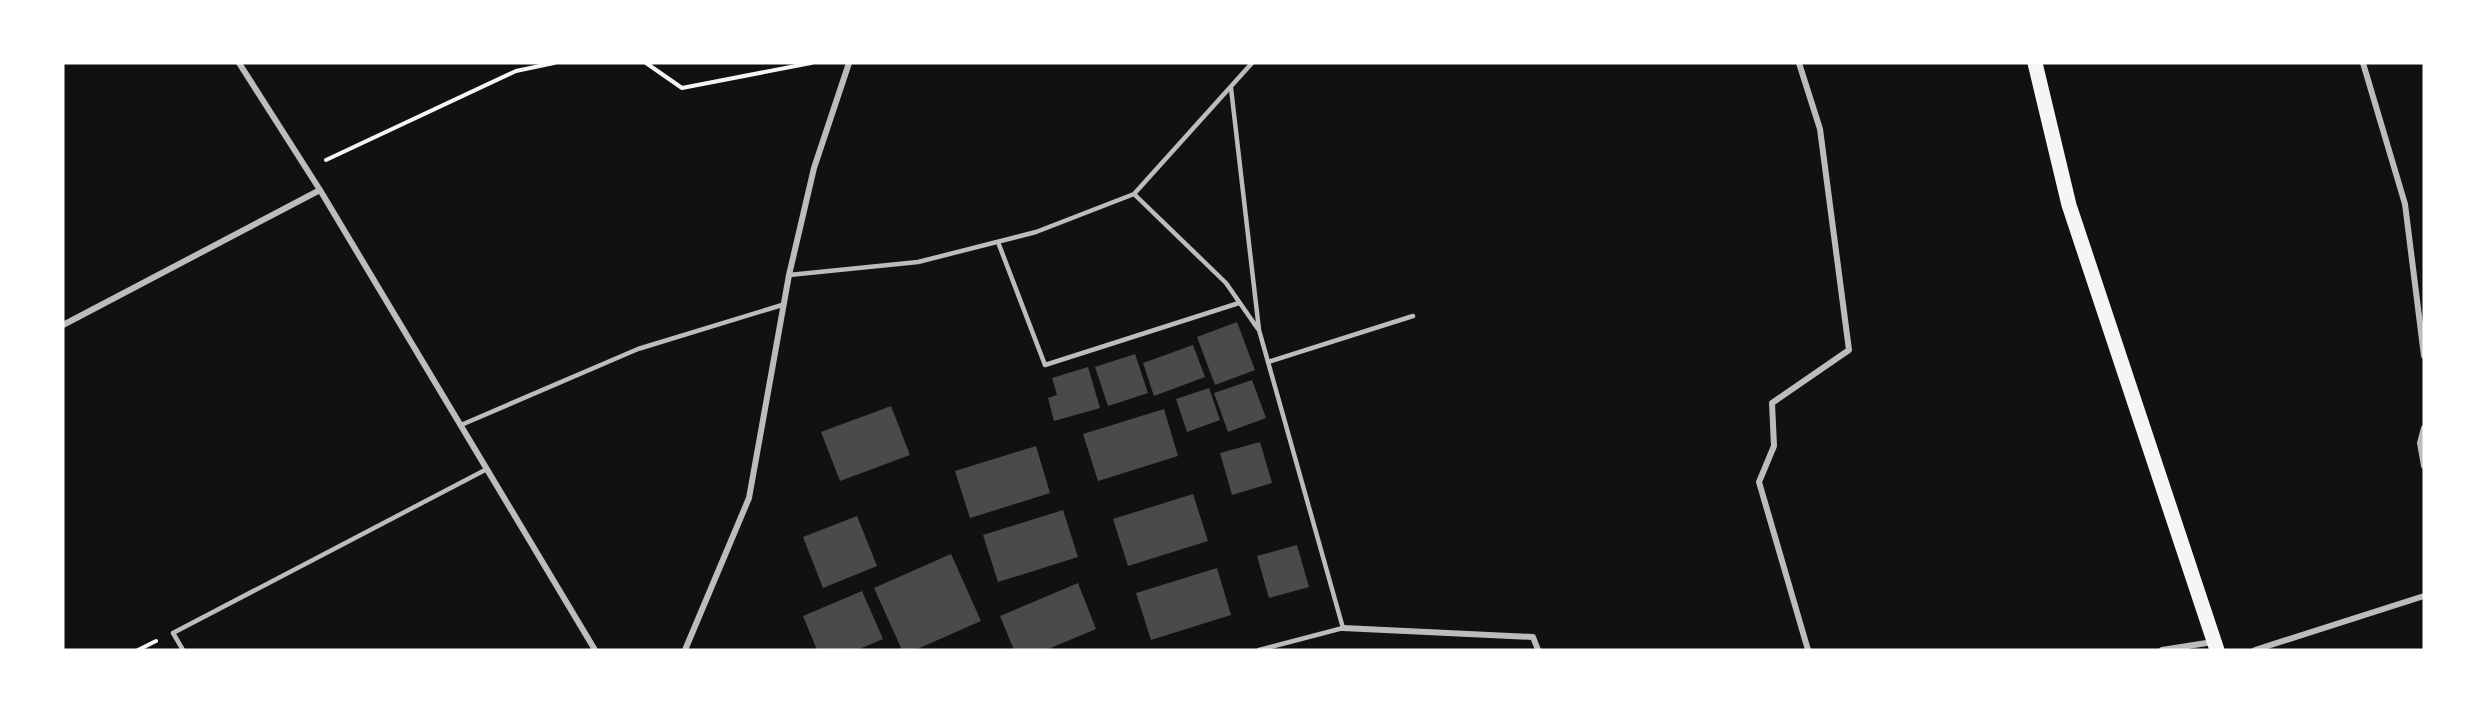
<svg xmlns="http://www.w3.org/2000/svg" width="2487" height="713" viewBox="0 0 2487 713" font-family="'Roboto Condensed',sans-serif">
	<style>
		.building { fill: #4a4a4a }
		.lines { fill: none; stroke-linecap: round; stroke-linejoin: round }
		.path { stroke: #f5f5f5; stroke-width: 4 }
		.service { stroke: #bcbcbc; stroke-width: 4.5 }
		.minor { stroke: #bcbcbc; stroke-width: 6 }
		.primary { stroke: #f5f5f5; stroke-width: 15 }
	</style>
	<rect width="100%" height="100%" fill="#111"/>
	<!-- building -->
	<path class="building" d="M 1237,322 L 1255,370 L 1215,385 L 1197,337 Z
		M 1193,345 L 1205,377 L 1154,396 L 1143,363 Z
		M 1135,354 L 1148,393 L 1108,406 L 1095,367 Z
		M 1088,367 L 1100,408 L 1054,421 L 1048,398 L 1057,395 L 1052,378 Z
		M 1252,380 L 1266,418 L 1228,432 L 1214,393 Z
		M 1209,388 L 1220,420 L 1187,432 L 1176,399 Z
		M 891,406 L 910,455 L 840,481 L 821,432 Z
		M 1164,409 L 1178,456 L 1098,481 L 1083,434 Z
		M 1260,442 L 1272,483 L 1232,495 L 1220,453 Z
		M 1036,446 L 1050,493 L 970,518 L 955,471 Z
		M 1193,494 L 1208,541 L 1128,566 L 1113,519 Z
		M 1063,510 L 1078,557 L 998,582 L 983,535 Z
		M 857,516 L 877,566 L 823,588 L 803,537 Z
		M 1297,545 L 1309,587 L 1269,598 L 1257,556 Z
		M 951,554 L 981,621 L 915,650 L 902,650 L 874,588 Z
		M 1217,568 L 1231,615 L 1151,640 L 1136,593 Z
		M 1078,583 L 1096,629 L 1046,650 L 1014,650 L 1000,616 Z
		M 862,591 L 883,639 L 857,650 L 817,650 L 803,616 Z"/>
	<g class="lines">
		<!-- path -->
		<path class="path" d="M 646,63 L 682,88 L 811,63
			M 326,160 L 516,71 L 554,63
			M 138,650 L 156,641"/>
		<!-- service -->
		<path class="service" d="M 1231,88 L 1259,330 L 1343,628 L 1259,650
			M 1134,194 L 1252,63
			M 998,242 L 1045,365 L 1239,303
			M 789,275 L 918,262 L 1036,232 L 1134,194 L 1226,283 L 1258,329
			M 1268,362 L 1413,316
			M 461,425 L 638,349 L 782,305
			M 183,650 L 173,633 L 487,469"/>
		<!-- minor -->
		<path class="minor" d="M 239,63 L 320,190 L 595,650
			M 1799,63 L 1820,129 L 1849,350 L 1772,403 L 1774,446 L 1759,482 L 1808,650
			M 2363,63 L 2405,204 L 2424,356
			M 63,325 L 320,190
			M 2424,428 L 2420,443 L 2424,466
			M 1343,628 L 1533,637 L 1538,650
			M 685,650 L 749,498 L 789,275 L 814,168 L 849,63
			M 2162,650 L 2213,642
			M 2255,650 L 2424,596"/>
		<!-- primary -->
		<path class="primary" d="M 2035,63 L 2069,205 L 2217,650"/>
	</g>
	<!-- border -->
	<rect width="2487" height="713" fill="none" stroke="#ffffff" stroke-width="129"/>
</svg>
